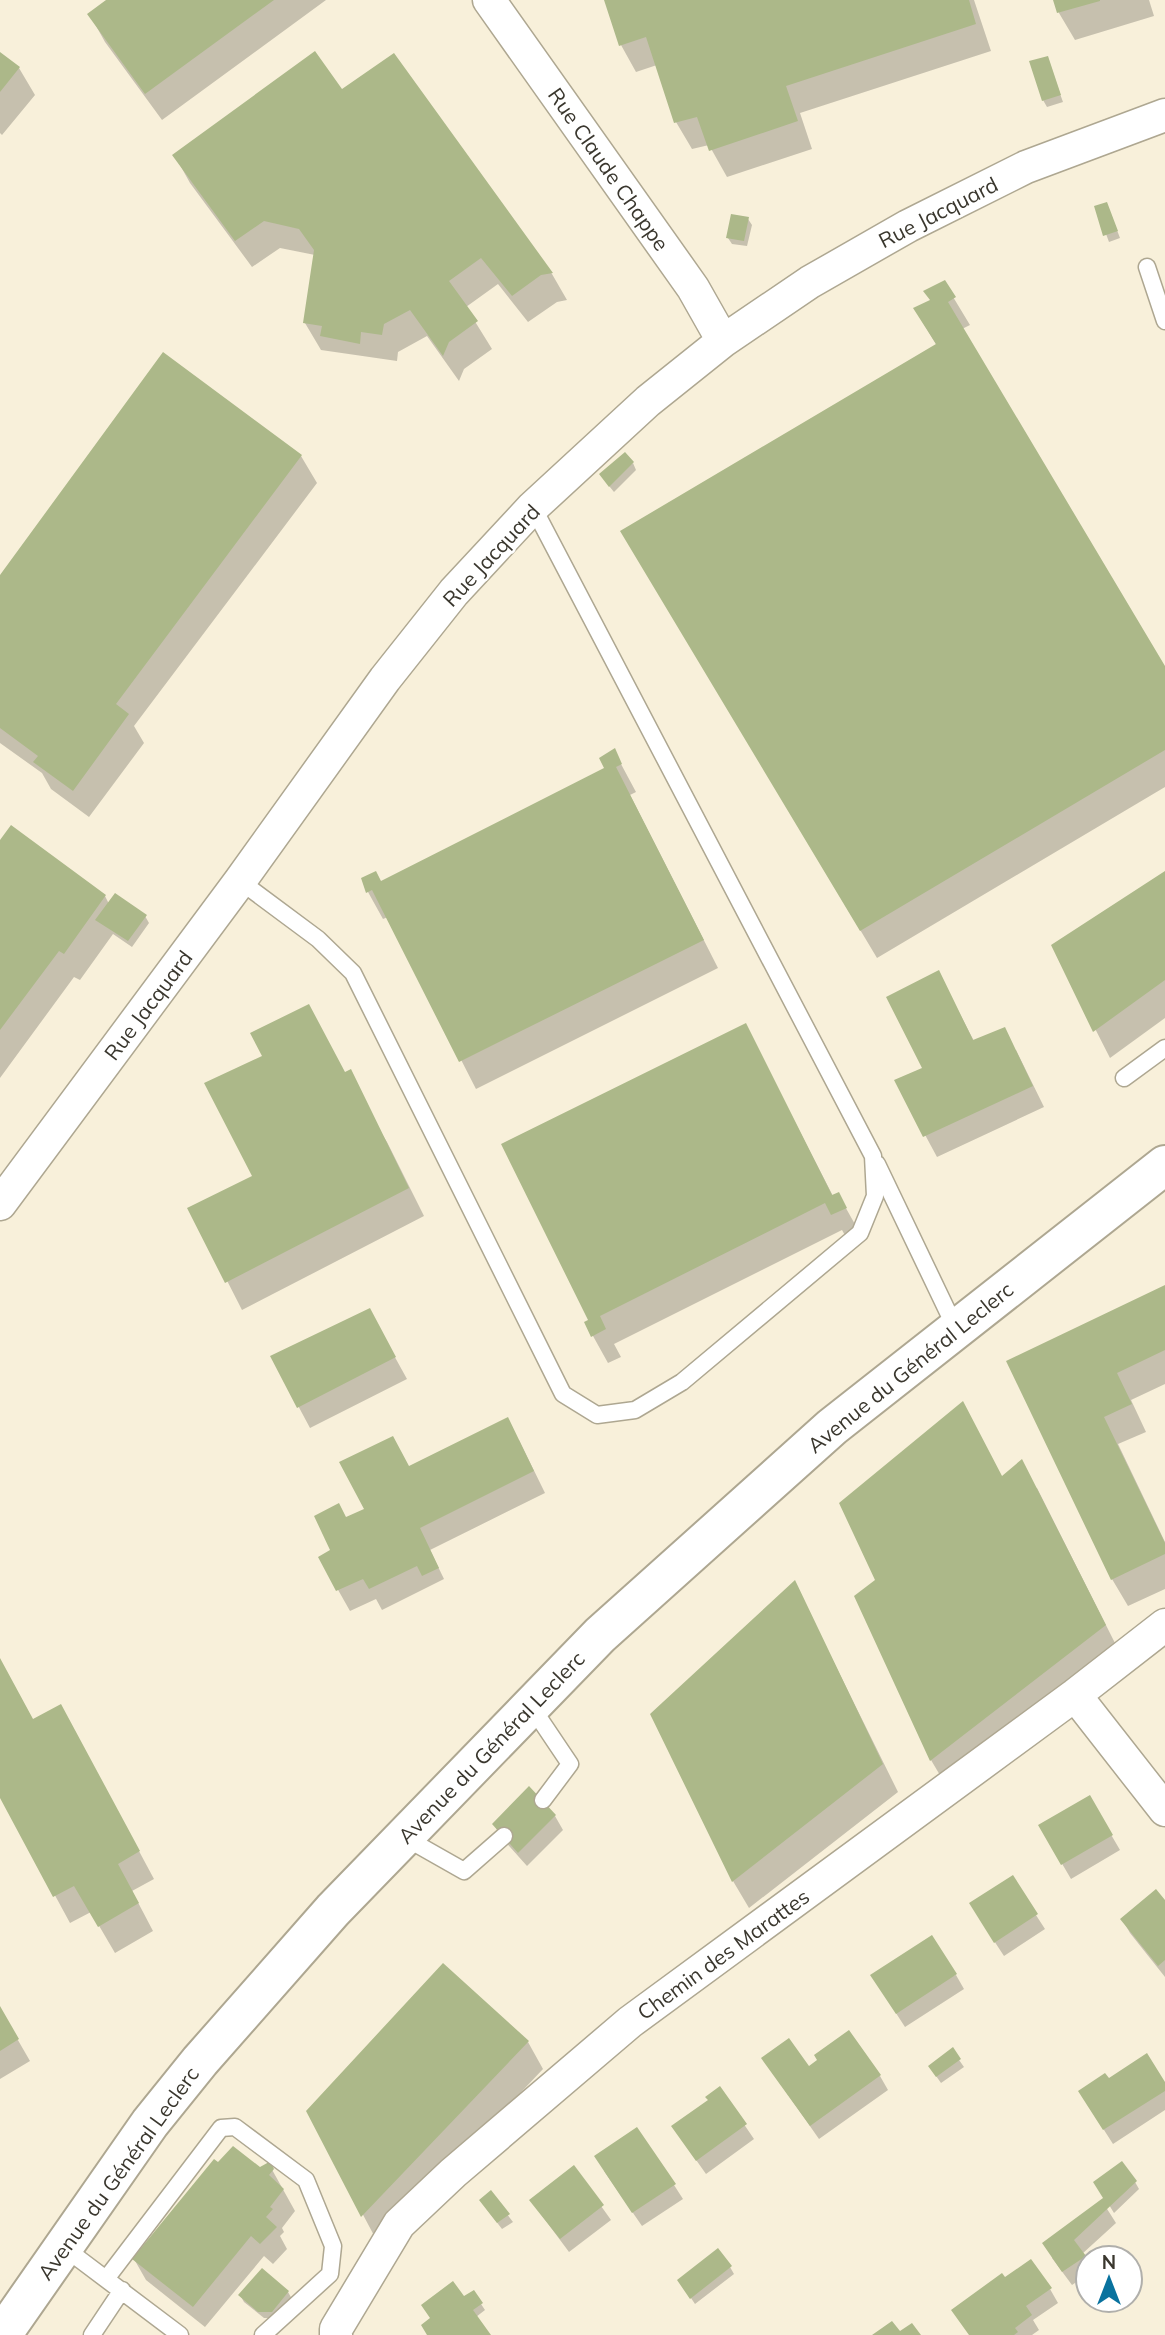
<svg xmlns="http://www.w3.org/2000/svg" width="1165" height="2335" viewBox="0 0 1165 2335" font-family="Mulish,sans-serif">
	<style>
		.shadow { fill: #0003 }
		.building { fill: #acb889 }
		.lines { fill: none; stroke-linecap: round; stroke-linejoin: round }
		.service-casing { stroke: #aea791; stroke-width: 19 }
		.minor-casing { stroke: #aea791; stroke-width: 35 }
		.secondary-casing { stroke: #aea791; stroke-width: 42 }
		.service { stroke: #fff; stroke-width: 16 }
		.minor { stroke: #fff; stroke-width: 32 }
		.secondary { stroke: #fff; stroke-width: 38 }
		.labels { text-anchor: middle; dominant-baseline: central; stroke-width: 5; stroke-linejoin: round; paint-order: stroke }
		.street-label { font-size: 21px; fill: #3a372e; stroke: #fff }
	</style>
	<rect width="100%" height="100%" fill="#f8f0da"/>
	<!-- shadow -->
	<path class="shadow" d="M 109,0 L 326,0 L 162,120 L 105,42 L 90,15 Z
		M 605,0 L 974,0 L 991,51 L 800,113 L 812,149 L 727,177 L 709,145 L 692,149 L 676,122 L 657,65 L 636,72 L 621,45 Z
		M 1055,0 L 1149,0 L 1154,16 L 1075,40 L 1059,13 Z
		M 0,54 L 19,68 L 35,95 L 2,135 L 0,133 Z
		M 393,55 L 552,274 L 567,300 L 557,302 L 528,322 L 498,284 L 466,307 L 492,349 L 464,369 L 459,381 L 427,336 L 398,352 L 397,361 L 321,350 L 305,323 L 315,255 L 280,248 L 252,267 L 190,183 L 175,156 L 342,91 Z
		M 1047,58 L 1063,102 L 1047,107 L 1043,100 Z
		M 1107,204 L 1120,238 L 1109,242 L 1096,207 Z
		M 748,219 L 752,225 L 747,246 L 732,244 L 728,238 Z
		M 944,282 L 970,325 L 962,329 L 1165,669 L 1165,787 L 877,958 L 638,559 L 937,346 L 915,309 L 931,301 Z
		M 301,456 L 317,483 L 134,726 L 144,743 L 89,817 L 51,789 L 42,773 L 0,743 L 0,578 Z
		M 633,463 L 636,470 L 614,492 L 605,481 Z
		M 614,751 L 636,792 L 630,795 L 718,968 L 476,1089 L 388,917 L 383,919 L 368,892 L 363,879 L 381,883 L 607,769 Z
		M 0,843 L 105,896 L 109,904 L 145,916 L 149,923 L 132,947 L 113,934 L 80,980 L 74,977 L 0,1078 Z
		M 1165,873 L 1165,1018 L 1110,1058 L 1053,946 Z
		M 938,972 L 974,1041 L 1016,1050 L 1044,1107 L 937,1157 L 896,1081 L 925,1069 Z
		M 745,1025 L 833,1196 L 838,1194 L 861,1235 L 848,1241 L 842,1230 L 614,1344 L 621,1357 L 608,1363 L 593,1336 L 591,1320 Z
		M 345,1074 L 387,1142 L 424,1216 L 242,1310 L 190,1208 L 254,1176 Z
		M 1165,1287 L 1165,1384 L 1131,1400 L 1146,1432 L 1118,1444 L 1165,1542 L 1165,1589 L 1128,1606 L 1112,1579 L 1008,1362 Z
		M 381,1332 L 407,1379 L 310,1428 L 272,1357 Z
		M 963,1404 L 1002,1477 L 1037,1488 L 1120,1653 L 947,1787 L 931,1760 L 856,1597 L 877,1580 Z
		M 519,1440 L 545,1493 L 430,1550 L 444,1579 L 382,1610 L 376,1599 L 350,1611 L 320,1558 L 332,1551 L 346,1518 Z
		M 805,1604 L 898,1792 L 749,1908 L 733,1881 L 652,1714 Z
		M 0,1660 L 33,1720 L 76,1734 L 154,1879 L 132,1891 L 153,1931 L 115,1953 L 91,1912 L 70,1923 L 0,1794 Z
		M 1089,1797 L 1120,1850 L 1071,1879 L 1040,1826 Z
		M 555,1816 L 563,1830 L 527,1866 L 503,1839 L 494,1825 Z
		M 1012,1878 L 1045,1929 L 1004,1956 L 979,1918 Z
		M 1165,1903 L 1165,1977 L 1130,1933 L 1122,1919 Z
		M 956,1975 L 964,1989 L 905,2027 L 881,1990 Z
		M 0,2009 L 30,2061 L 0,2079 Z
		M 528,2042 L 543,2069 L 378,2243 L 308,2111 Z
		M 952,2050 L 964,2067 L 941,2083 L 934,2073 Z
		M 763,2059 L 809,2068 L 880,2076 L 888,2090 L 819,2139 Z
		M 1108,2080 L 1165,2085 L 1165,2110 L 1113,2144 L 1088,2105 Z
		M 720,2089 L 754,2139 L 706,2174 L 682,2140 Z
		M 270,2166 L 295,2211 L 282,2228 L 284,2232 L 280,2236 L 287,2249 L 273,2264 L 264,2256 L 205,2327 L 146,2280 L 134,2259 L 260,2169 Z
		M 574,2168 L 611,2220 L 569,2252 L 540,2213 Z
		M 604,2171 L 674,2185 L 683,2199 L 642,2226 Z
		M 1095,2182 L 1135,2182 L 1139,2189 L 1114,2213 Z
		M 491,2193 L 513,2222 L 502,2229 L 485,2207 Z
		M 1102,2201 L 1116,2223 L 1082,2254 L 1088,2263 L 1088,2274 L 1072,2285 L 1052,2258 Z
		M 730,2267 L 734,2274 L 695,2304 L 679,2280 Z
		M 1050,2289 L 1058,2303 L 1033,2320 L 1039,2330 L 1032,2335 L 970,2335 Z
		M 288,2292 L 292,2299 L 275,2318 L 264,2318 L 244,2302 L 240,2295 Z
		M 464,2299 L 481,2304 L 485,2310 L 476,2317 L 489,2335 L 429,2335 Z"/>
	<!-- building -->
	<path class="building" d="M 106,0 L 274,0 L 145,94 L 87,14 Z
		M 604,0 L 969,0 L 976,24 L 786,86 L 798,121 L 709,151 L 697,117 L 674,123 L 646,37 L 619,46 Z
		M 1053,0 L 1100,0 L 1100,1 L 1057,13 Z
		M 315,51 L 342,89 L 394,53 L 553,273 L 541,275 L 512,296 L 481,258 L 449,281 L 478,321 L 449,342 L 443,356 L 410,310 L 384,324 L 382,335 L 361,332 L 360,344 L 320,336 L 322,326 L 303,323 L 314,250 L 299,229 L 264,221 L 235,241 L 172,155 Z
		M 0,52 L 20,67 L 0,92 Z
		M 1048,56 L 1061,95 L 1042,101 L 1029,61 Z
		M 1107,202 L 1118,231 L 1103,236 L 1094,206 Z
		M 731,214 L 749,217 L 744,241 L 726,238 Z
		M 945,280 L 956,297 L 948,302 L 1165,666 L 1165,750 L 860,931 L 620,531 L 936,344 L 913,308 L 930,300 L 923,291 Z
		M 163,352 L 302,455 L 116,704 L 129,714 L 73,791 L 33,762 L 38,756 L 0,728 L 0,575 Z
		M 625,452 L 634,462 L 609,487 L 599,474 Z
		M 615,748 L 622,764 L 616,767 L 704,940 L 459,1062 L 372,890 L 366,893 L 361,878 L 376,871 L 381,881 L 604,768 L 599,758 Z
		M 11,825 L 106,895 L 64,954 L 59,951 L 0,1030 L 0,840 Z
		M 1165,871 L 1165,980 L 1093,1032 L 1051,945 Z
		M 115,893 L 147,915 L 128,941 L 95,920 Z
		M 939,970 L 973,1040 L 1005,1027 L 1033,1086 L 923,1137 L 894,1080 L 922,1068 L 886,997 Z
		M 309,1004 L 345,1072 L 351,1069 L 409,1188 L 225,1283 L 187,1208 L 252,1176 L 204,1083 L 262,1056 L 250,1033 Z
		M 746,1023 L 832,1195 L 839,1192 L 847,1208 L 831,1215 L 825,1203 L 600,1316 L 606,1329 L 591,1337 L 584,1322 L 588,1320 L 501,1144 Z
		M 1165,1285 L 1165,1350 L 1117,1373 L 1132,1404 L 1104,1417 L 1165,1543 L 1165,1554 L 1111,1580 L 1006,1361 Z
		M 370,1308 L 396,1357 L 297,1408 L 270,1356 Z
		M 963,1401 L 1002,1476 L 1022,1459 L 1106,1625 L 930,1761 L 854,1596 L 875,1580 L 839,1503 Z
		M 508,1417 L 534,1471 L 420,1528 L 439,1568 L 422,1576 L 417,1566 L 369,1589 L 363,1579 L 336,1591 L 318,1557 L 330,1550 L 314,1516 L 339,1503 L 346,1517 L 364,1509 L 339,1462 L 393,1436 L 409,1466 Z
		M 795,1580 L 883,1764 L 732,1882 L 650,1714 Z
		M 0,1658 L 33,1719 L 61,1704 L 140,1851 L 118,1864 L 139,1903 L 98,1927 L 74,1886 L 53,1897 L 0,1798 Z
		M 529,1786 L 556,1815 L 518,1853 L 492,1824 Z
		M 1090,1795 L 1113,1835 L 1061,1865 L 1038,1825 Z
		M 1013,1875 L 1038,1914 L 994,1943 L 969,1903 Z
		M 1156,1889 L 1165,1900 L 1165,1960 L 1158,1966 L 1120,1919 Z
		M 932,1935 L 957,1974 L 896,2014 L 870,1975 Z
		M 443,1963 L 529,2041 L 361,2217 L 306,2111 Z
		M 0,2006 L 19,2039 L 0,2051 Z
		M 849,2030 L 881,2075 L 810,2126 L 761,2058 L 789,2038 L 809,2066 L 817,2060 L 814,2055 Z
		M 953,2047 L 961,2059 L 936,2077 L 928,2066 Z
		M 1147,2053 L 1165,2082 L 1165,2091 L 1103,2130 L 1078,2091 L 1105,2073 L 1109,2078 Z
		M 720,2086 L 747,2124 L 696,2161 L 671,2126 L 708,2100 L 705,2097 Z
		M 637,2127 L 676,2184 L 632,2213 L 594,2156 Z
		M 233,2146 L 260,2167 L 269,2162 L 272,2165 L 274,2169 L 269,2175 L 284,2189 L 270,2207 L 273,2209 L 266,2217 L 277,2227 L 260,2244 L 251,2236 L 193,2307 L 132,2259 L 214,2159 L 218,2162 Z
		M 1122,2161 L 1137,2181 L 1074,2240 L 1086,2256 L 1062,2272 L 1042,2243 L 1103,2198 L 1093,2182 Z
		M 574,2165 L 604,2205 L 560,2239 L 529,2200 Z
		M 491,2190 L 510,2214 L 497,2223 L 479,2200 Z
		M 718,2248 L 732,2266 L 690,2299 L 677,2280 Z
		M 1031,2259 L 1052,2288 L 1026,2306 L 1032,2315 L 1015,2328 L 1018,2332 L 1014,2335 L 969,2335 L 951,2310 L 1002,2273 L 1005,2277 Z
		M 262,2268 L 289,2291 L 272,2312 L 258,2312 L 238,2295 Z
		M 453,2281 L 464,2296 L 474,2290 L 483,2303 L 473,2310 L 491,2335 L 427,2335 L 421,2325 L 430,2318 L 421,2305 Z
		M 892,2321 L 900,2331 L 912,2323 L 921,2335 L 872,2335 Z"/>
	<g class="lines">
		<defs>
			<path id="service" d="M 1147,267 L 1165,321
				M 240,881 L 318,939 L 353,973 L 563,1394 L 597,1415 L 635,1410 L 682,1382 L 860,1233 L 875,1196 L 873,1156 L 533,507
				M 1124,1078 L 1165,1048
				M 877,1164 L 956,1329
				M 531,1706 L 570,1764 L 543,1800
				M 404,1837 L 464,1871 L 504,1836
				M 62,2246 L 180,2335
				M 106,2279 L 221,2128 L 235,2127 L 306,2180 L 333,2246 L 330,2274 L 263,2335
				M 92,2335 L 122,2290"/>
			<path id="minor" d="M 489,0 L 693,288 L 723,341
				M 0,1204 L 240,881 L 385,679 L 454,592 L 533,507 L 648,401 L 723,341 L 810,282 L 908,226 L 1026,167 L 1165,115
				M 1075,1695 L 1165,1810
				M 336,2335 L 336,2329 L 399,2224 L 453,2173 L 630,2022 L 1075,1695 L 1165,1625"/>
			<path id="secondary" d="M 2,2335 L 150,2123 L 200,2061 L 333,1910 L 600,1635 L 832,1427 L 1165,1165"/>
		</defs>
		<!-- service casing -->
		<use href="#service" class="service-casing"/>
		<!-- minor casing -->
		<use href="#minor" class="minor-casing"/>
		<!-- secondary casing -->
		<use href="#secondary" class="secondary-casing"/>
		<!-- service -->
		<use href="#service" class="service"/>
		<!-- minor -->
		<use href="#minor" class="minor"/>
		<!-- secondary -->
		<use href="#secondary" class="secondary"/>
	</g>
	<g class="labels">
		<!-- street labels -->
		<g class="street-label">
			<text transform="translate(609 169) rotate(55)">Rue Claude Chappe</text>
			<text transform="translate(938 212) rotate(-27)">Rue Jacquard</text>
			<text transform="translate(491 555) rotate(-47)">Rue Jacquard</text>
			<text transform="translate(148 1005) rotate(-53)">Rue Jacquard</text>
			<text transform="translate(910 1367) rotate(-39)">Avenue du Général Leclerc</text>
			<text transform="translate(491 1747) rotate(-46)">Avenue du Général Leclerc</text>
			<text transform="translate(723 1954) rotate(-36)">Chemin des Marattes</text>
			<text transform="translate(118 2173) rotate(-54)">Avenue du Général Leclerc</text>
		</g>
	</g>
	<!-- north arrow -->
	<g transform="translate(1109 2279)"><circle r="33" fill="#ffffff" stroke="#b0afab" stroke-width="2"/>
	<path d="M0-5L12 26L0 18L-12 26Z" fill="#09729e"/>
	<text y="-10" font-size="19" font-weight="bold" text-anchor="middle" fill="#3a372e">N</text>
	</g>
</svg>
